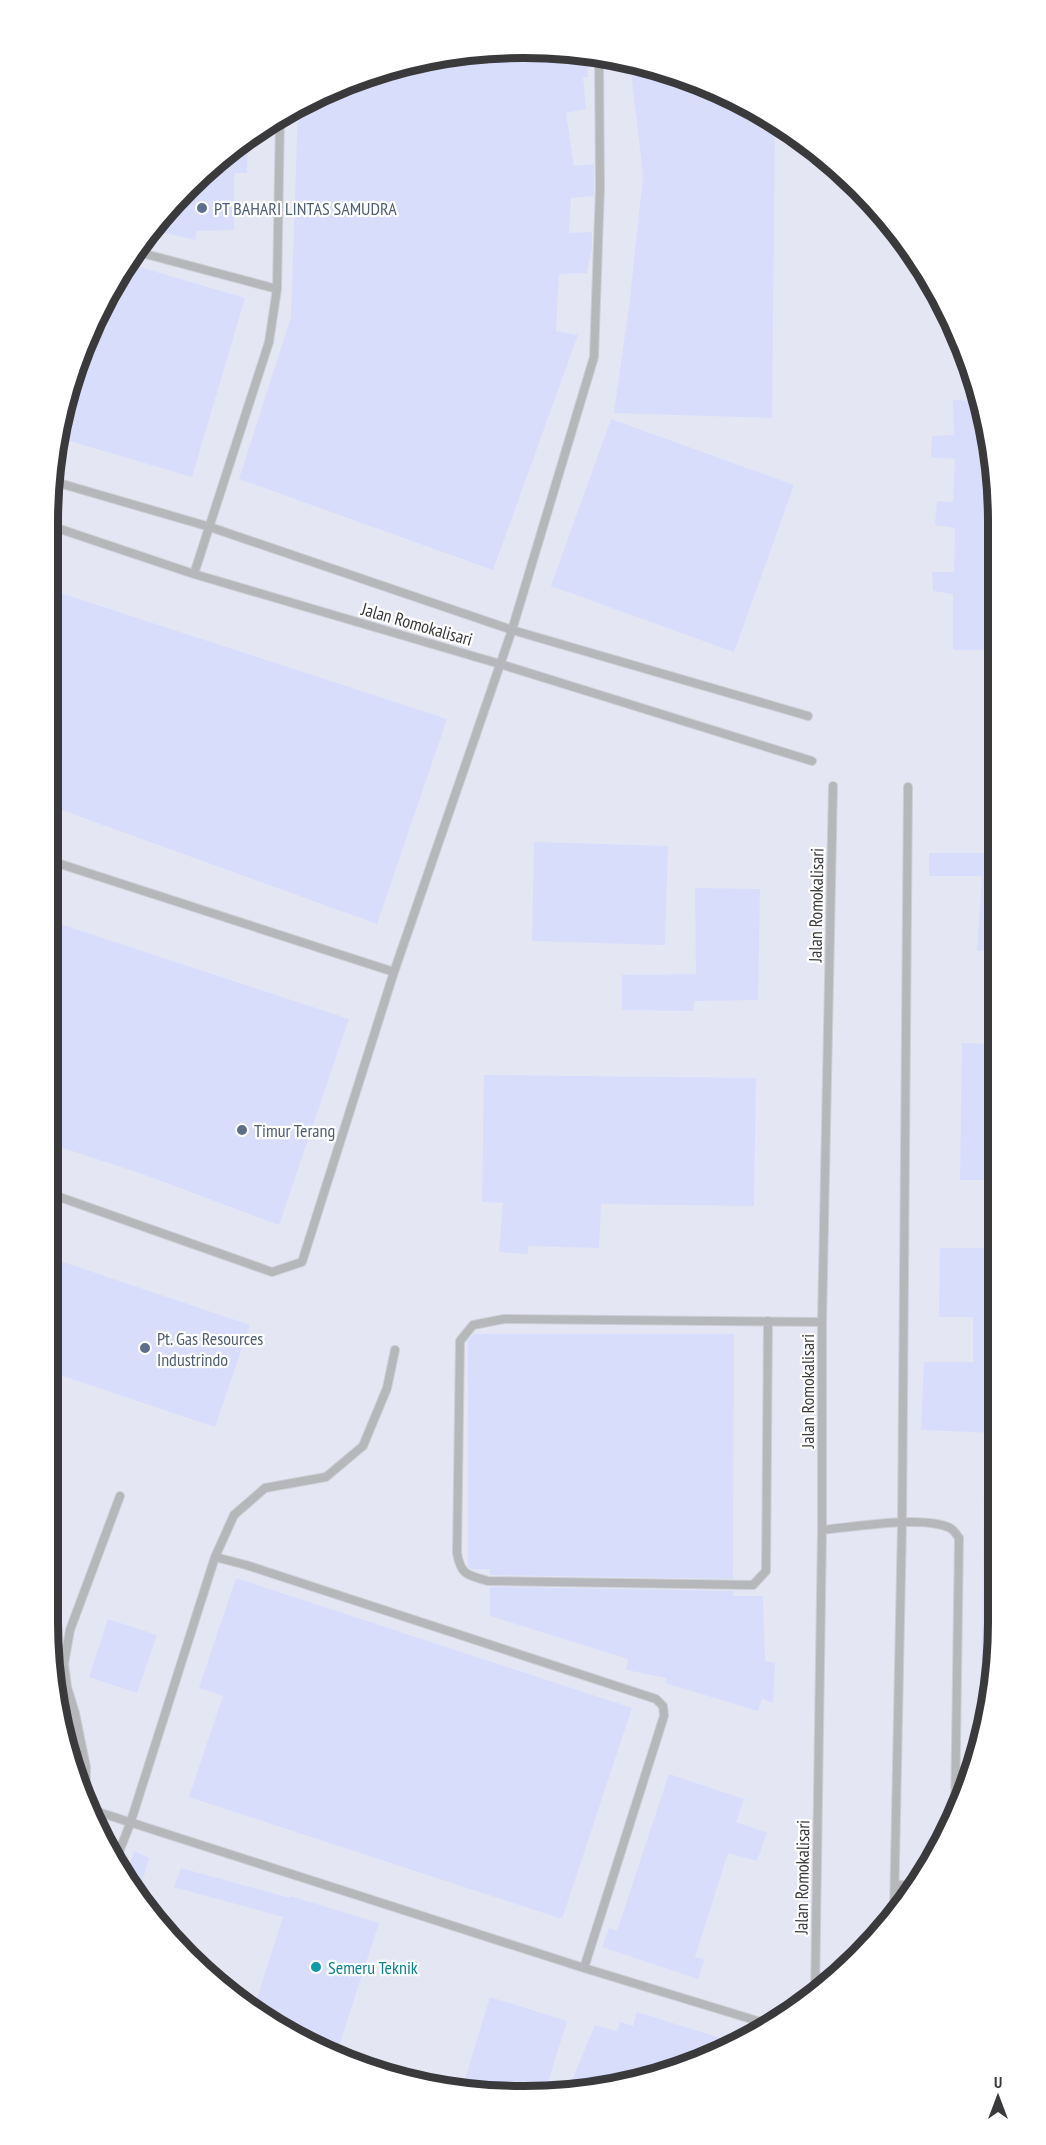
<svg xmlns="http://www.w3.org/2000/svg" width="1046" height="2145" viewBox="0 0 1046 2145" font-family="'PT Sans Narrow',sans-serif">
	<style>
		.built { fill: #e4e6f4 }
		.building { fill: #d9ddfc }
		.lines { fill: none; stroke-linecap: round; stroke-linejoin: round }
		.service-casing { stroke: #cdcfd5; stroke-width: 10 }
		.service { stroke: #b5b7ba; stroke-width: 8 }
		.service-dot { fill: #5c6f8a; stroke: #fff; stroke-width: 2 }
		.culture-dot { fill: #0f9aa8; stroke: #fff; stroke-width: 2 }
		.labels { text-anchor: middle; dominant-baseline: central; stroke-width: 4.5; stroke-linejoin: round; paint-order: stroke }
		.service-label { font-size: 18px; fill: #4e5e75; stroke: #fff; text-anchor: start }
		.street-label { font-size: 18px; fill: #3a3a3d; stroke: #fff }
		.culture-label { font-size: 18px; fill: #0d838f; stroke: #fff; text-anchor: start }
		.rim { fill: none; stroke: #3a3a3d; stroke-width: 8 }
	</style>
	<rect width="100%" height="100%" fill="#f2f4fb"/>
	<!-- built -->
	<path class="built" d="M 523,48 L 616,57 L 705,84 L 812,146 L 900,234 L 962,341 L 994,461 L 998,1622 L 989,1715 L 962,1804 L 880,1935 L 812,1999 L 733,2048 L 585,2093 L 430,2088 L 341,2061 L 259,2017 L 146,1911 L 73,1775 L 48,1622 L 48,523 L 57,430 L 84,341 L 128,259 L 187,187 L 259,128 L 342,84 L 431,57 Z"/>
	<!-- building -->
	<path class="building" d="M 523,48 L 554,51 L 555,59 L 587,57 L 588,77 L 583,77 L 586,109 L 566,113 L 574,166 L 594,164 L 594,196 L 571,198 L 569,233 L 592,232 L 592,247 L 587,273 L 559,274 L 556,331 L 578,335 L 493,570 L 239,479 L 291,317 L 298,107 L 342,84 L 410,63 L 433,62 L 433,57 Z
		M 630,62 L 705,84 L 775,125 L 772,418 L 614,413 L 630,299 L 643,176 Z
		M 248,137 L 247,173 L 234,173 L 234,230 L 196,231 L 196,240 L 152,230 L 187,187 Z
		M 126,263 L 245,298 L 192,477 L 56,437 L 84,341 Z
		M 953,400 L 978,401 L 994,461 L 995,650 L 953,650 L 953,594 L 933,591 L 932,572 L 954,572 L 955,528 L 935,525 L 937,501 L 953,502 L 955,459 L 931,457 L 932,436 L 954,435 Z
		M 611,419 L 794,485 L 734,652 L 551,586 Z
		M 48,589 L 447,719 L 377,924 L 48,805 Z
		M 534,842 L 668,846 L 665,945 L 532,941 Z
		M 929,853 L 995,853 L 996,951 L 977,951 L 982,876 L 929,876 Z
		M 695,888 L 760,889 L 758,1000 L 694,1001 L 694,1011 L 622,1010 L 622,975 L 696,974 Z
		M 48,920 L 349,1019 L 279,1225 L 148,1176 L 48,1143 Z
		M 962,1043 L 996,1044 L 996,1180 L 960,1180 Z
		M 484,1075 L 756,1078 L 754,1206 L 601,1204 L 599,1248 L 528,1246 L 528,1254 L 499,1252 L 503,1203 L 482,1202 Z
		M 940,1248 L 997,1248 L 997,1433 L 921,1430 L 924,1362 L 973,1362 L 973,1317 L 939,1317 Z
		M 48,1257 L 250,1325 L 215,1427 L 48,1371 Z
		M 474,1334 L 734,1334 L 733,1579 L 490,1575 L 490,1569 L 471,1569 L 468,1567 L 468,1341 Z
		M 984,1486 L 998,1486 L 998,1622 L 992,1681 L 981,1681 Z
		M 236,1578 L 632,1708 L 562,1919 L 189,1797 L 223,1696 L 199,1688 Z
		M 490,1587 L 733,1591 L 733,1596 L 763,1596 L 765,1661 L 775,1663 L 773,1703 L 762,1699 L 758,1711 L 665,1683 L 667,1678 L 626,1670 L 628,1659 L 490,1616 Z
		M 108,1619 L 157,1635 L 137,1693 L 89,1677 Z
		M 669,1774 L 744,1799 L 736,1822 L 767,1833 L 757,1861 L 728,1853 L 695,1957 L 704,1960 L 698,1979 L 602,1947 L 609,1928 L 617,1931 Z
		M 134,1851 L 149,1858 L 138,1896 L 126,1874 Z
		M 181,1868 L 290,1898 L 290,1896 L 379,1923 L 335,2058 L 259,2017 L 253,2011 L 283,1917 L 174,1887 Z
		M 490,1997 L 567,2021 L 545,2092 L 462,2089 Z
		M 637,2012 L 740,2044 L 733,2048 L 585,2093 L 567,2092 L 595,2025 L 617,2031 L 620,2022 L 633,2026 Z"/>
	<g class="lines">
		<defs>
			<path id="service" d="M 134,251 L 277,289
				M 52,481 L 210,527 L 512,630 L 808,716
				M 48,525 L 194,574 L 500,664 L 812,761
				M 194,574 L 269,342 L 277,289 L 280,117
				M 48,860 L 394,972
				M 48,1193 L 272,1272 L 302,1262 L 394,972 L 512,630 L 594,357 L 600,188 L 599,56
				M 768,1321 L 766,1571 L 753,1585 L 488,1581 C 468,1575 461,1576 457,1553 L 460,1341 L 473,1325 L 504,1319 L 822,1322
				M 822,1530 C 854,1527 922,1515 950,1528 C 954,1530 956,1534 959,1538 L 955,1815
				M 215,1557 L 246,1565 L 656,1699 L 663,1706 L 664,1716 L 584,1968
				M 86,1799 L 86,1767 L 75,1713 L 67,1687 L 64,1664 L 70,1630 L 120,1496
				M 92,1810 L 584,1968 L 771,2025
				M 117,1857 L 130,1824 L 215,1557 L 234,1515 L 265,1488 L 326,1477 L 363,1446 L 387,1388 L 395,1350
				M 895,1885 L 911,1885
				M 894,1912 L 902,1523 L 908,787
				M 815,1996 L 822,1530 L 822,1322 L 833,786"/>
		</defs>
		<!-- service casing -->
		<use href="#service" class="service-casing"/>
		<!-- service -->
		<use href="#service" class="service"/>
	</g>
	<!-- markers -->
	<g class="service-dot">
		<circle cx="202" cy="208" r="6"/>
		<circle cx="242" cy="1130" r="6"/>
		<circle cx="145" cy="1348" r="6"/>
	</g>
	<circle class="culture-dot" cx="316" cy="1967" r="6"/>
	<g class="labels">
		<!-- service labels -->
		<g class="service-label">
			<text x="214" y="208">PT BAHARI LINTAS SAMUDRA</text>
			<text x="254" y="1130">Timur Terang</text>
			<text x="157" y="1338">Pt. Gas Resources<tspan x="157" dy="21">Industrindo</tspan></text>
		</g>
		<!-- street labels -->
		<g class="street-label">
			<text transform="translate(417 624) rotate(16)">Jalan Romokalisari</text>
			<text transform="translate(816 905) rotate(-89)">Jalan Romokalisari</text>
			<text transform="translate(807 1391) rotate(-90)">Jalan Romokalisari</text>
			<text transform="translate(802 1877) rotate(-89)">Jalan Romokalisari</text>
		</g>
		<!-- culture labels -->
		<g class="culture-label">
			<text x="328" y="1967">Semeru Teknik</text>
		</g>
	</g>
	<!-- crop -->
	<path d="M0 0H1046V2145H0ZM522 58H524A464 464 0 0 1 988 522V1622A464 464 0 0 1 524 2086H522A464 464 0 0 1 58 1622V522A464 464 0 0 1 522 58Z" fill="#fff" fill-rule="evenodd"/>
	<path class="rim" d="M522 58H524A464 464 0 0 1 988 522V1622A464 464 0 0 1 524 2086H522A464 464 0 0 1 58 1622V522A464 464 0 0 1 522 58Z"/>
	<!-- north arrow -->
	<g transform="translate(998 2097)" stroke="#ffffff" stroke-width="4.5" paint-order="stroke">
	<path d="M0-4.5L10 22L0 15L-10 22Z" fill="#3a3a3d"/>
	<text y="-9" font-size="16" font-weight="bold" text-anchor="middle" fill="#3a3a3d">U</text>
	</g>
</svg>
